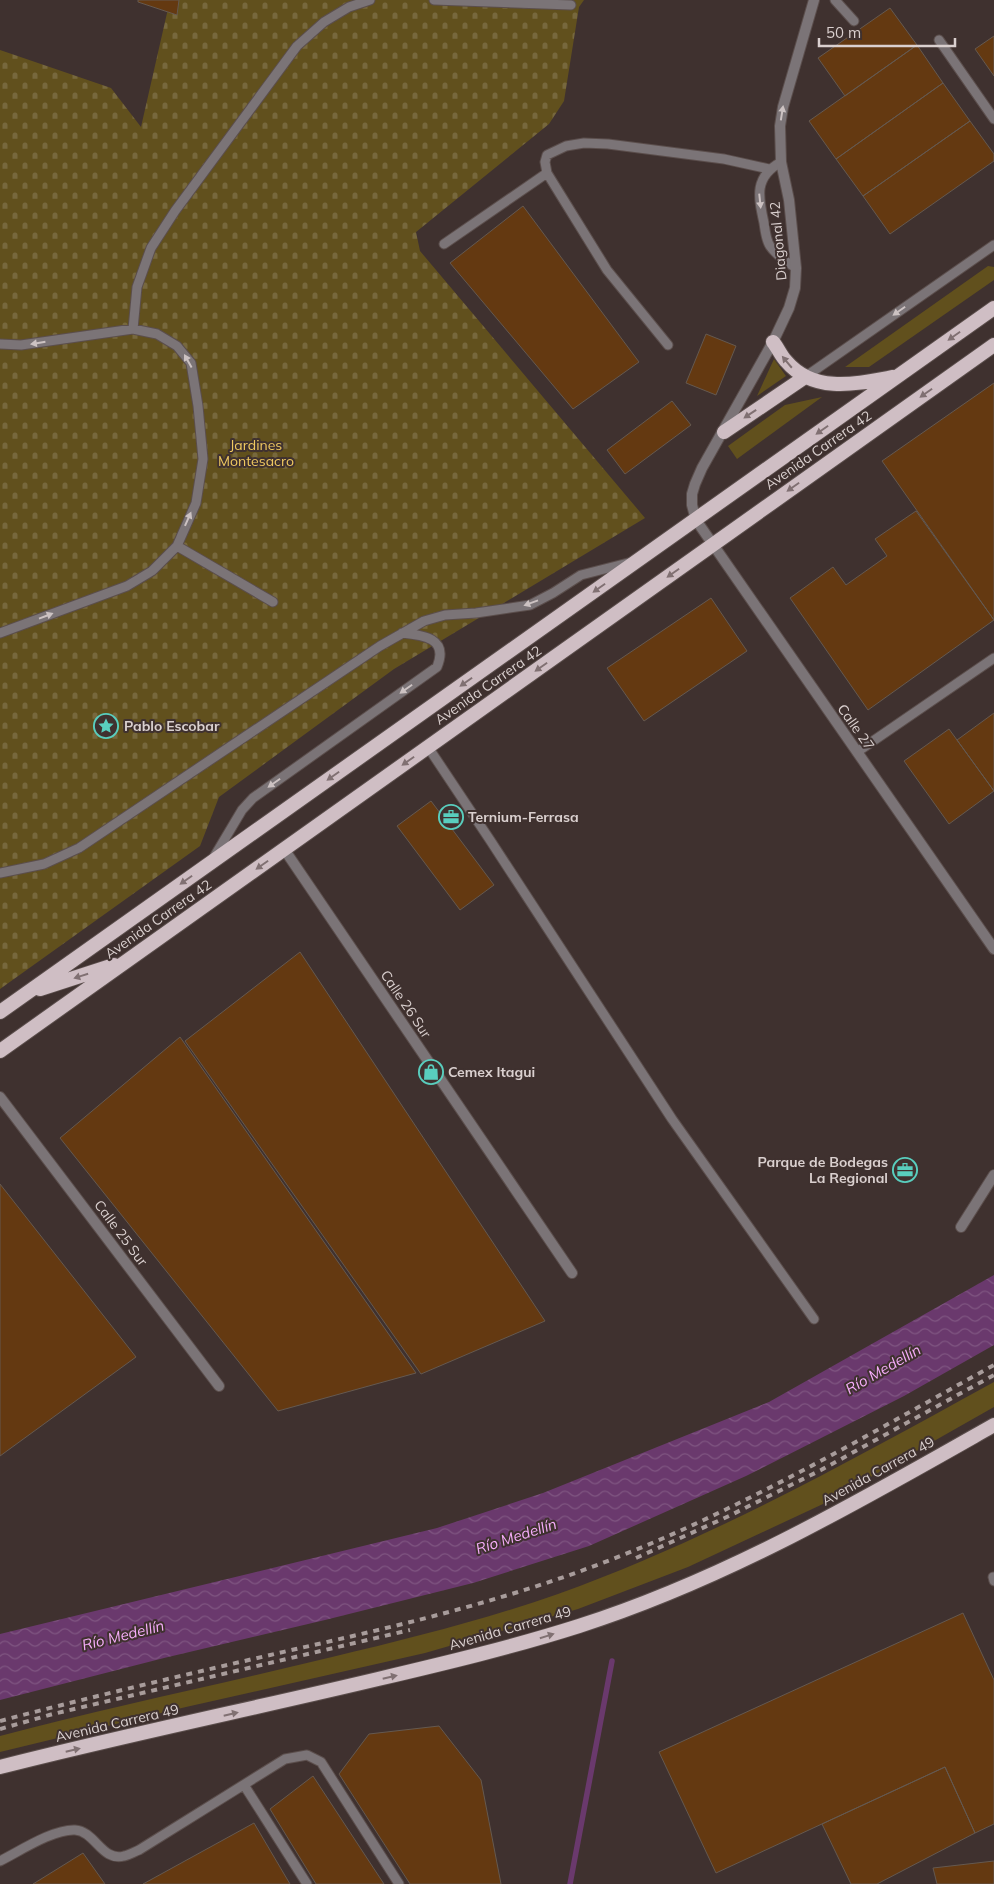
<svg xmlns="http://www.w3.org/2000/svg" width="994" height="1884" viewBox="0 0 994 1884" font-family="Mulish,sans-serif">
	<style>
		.green { fill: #61501d }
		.cemetery { fill: url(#cemetery-stones) }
		.water { fill: url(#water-waves) }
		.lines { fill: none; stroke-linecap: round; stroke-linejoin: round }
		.stream { stroke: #6a396d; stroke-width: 5.5 }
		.building { fill: #643911; stroke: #655950 }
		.service-casing { stroke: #5b4e4c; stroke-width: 11 }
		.minor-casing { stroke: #5b4e4c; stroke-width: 12 }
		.trunk-casing { stroke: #5b4e4c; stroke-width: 16 }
		.service { stroke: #7b7477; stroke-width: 9 }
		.minor { stroke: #7b7477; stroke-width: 10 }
		.trunk { stroke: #cfbec4; stroke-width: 14 }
		.rail { stroke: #a89c9b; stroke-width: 4; stroke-dasharray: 6 6; stroke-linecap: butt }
		.oneway { fill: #ccc2c2 }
		.oneway2 { fill: #807072 }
		.labels { text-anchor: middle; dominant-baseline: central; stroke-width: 4; stroke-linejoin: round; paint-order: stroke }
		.street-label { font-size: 14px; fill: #dad0cf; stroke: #3f312f }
		.park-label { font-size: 14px; fill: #f0c960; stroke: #3f312f }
		.poi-label { font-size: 14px; font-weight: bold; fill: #dad0cf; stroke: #3f312f; text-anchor: start }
		.water-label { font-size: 15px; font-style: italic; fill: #f6adfa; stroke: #3f312f }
	</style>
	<defs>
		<pattern id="cemetery-stones" width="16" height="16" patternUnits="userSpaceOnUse" patternTransform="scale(1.25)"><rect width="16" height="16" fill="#61501d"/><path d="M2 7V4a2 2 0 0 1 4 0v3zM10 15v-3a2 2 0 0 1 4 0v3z" fill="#77683d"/></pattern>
		<pattern id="water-waves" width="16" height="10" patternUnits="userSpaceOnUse" patternTransform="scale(1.25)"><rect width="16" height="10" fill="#6a396d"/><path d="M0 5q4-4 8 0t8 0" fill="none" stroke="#7f5581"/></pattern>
	</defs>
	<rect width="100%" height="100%" fill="#3f312f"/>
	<!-- green -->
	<path class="green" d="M 988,266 L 994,267 L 994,280 L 869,367 L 845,367 Z
		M 774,359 L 786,376 L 757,396 Z
		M 822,397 L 737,459 L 728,446 L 785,405 Z
		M 994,1382 L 994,1407 L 823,1504 L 688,1567 L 578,1609 L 425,1653 L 186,1707 L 0,1752 L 0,1736 C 110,1707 221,1684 332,1657 C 408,1639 484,1620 558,1594 C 711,1539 852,1460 994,1382 Z"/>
	<!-- cemetery -->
	<path class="cemetery" d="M 170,0 L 584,0 L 579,7 L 564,101 L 549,124 L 416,232 L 420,251 L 645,518 L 394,669 L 219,797 L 200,846 L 0,989 L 0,50 L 111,88 L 141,127 Z"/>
	<!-- water -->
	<path class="water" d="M 994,1275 L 994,1345 L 904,1396 L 746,1476 L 589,1546 L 473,1583 L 325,1620 L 164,1658 L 0,1700 L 0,1634 L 437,1528 L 543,1493 L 769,1402 Z"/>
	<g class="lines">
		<!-- stream -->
		<path class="stream" d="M 570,1884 L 612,1661"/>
	</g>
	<!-- building -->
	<path class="building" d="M 138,0 L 179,0 L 177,15 L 138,2 Z
		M 890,8 L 917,45 L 845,96 L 818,58 Z
		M 994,36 L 994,76 L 975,49 Z
		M 917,45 L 943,83 L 836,159 L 809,121 Z
		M 943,83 L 970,121 L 863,196 L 836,159 Z
		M 970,121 L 994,154 L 994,161 L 890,234 L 863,196 Z
		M 523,206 L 639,362 L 573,409 L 450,263 Z
		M 706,334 L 736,346 L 716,395 L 686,383 Z
		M 994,383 L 994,620 L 882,461 Z
		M 672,401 L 691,425 L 625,474 L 607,450 Z
		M 916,511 L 994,620 L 868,710 L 790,598 L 833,567 L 846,585 L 887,556 L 875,539 Z
		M 711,598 L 747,651 L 644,721 L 607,668 Z
		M 994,713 L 994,791 L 957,740 Z
		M 949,729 L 994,791 L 949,824 L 904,761 Z
		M 431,801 L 494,885 L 460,910 L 397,826 Z
		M 300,952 L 545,1321 L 421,1374 L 185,1041 Z
		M 180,1037 L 416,1373 L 278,1411 L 60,1138 Z
		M 0,1184 L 136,1357 L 0,1456 Z
		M 963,1613 L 994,1680 L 994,1824 L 975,1833 L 945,1767 L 716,1873 L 659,1752 Z
		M 439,1726 L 481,1780 L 501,1884 L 410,1884 L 339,1774 L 369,1734 Z
		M 945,1767 L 975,1833 L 877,1884 L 851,1884 L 822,1824 Z
		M 313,1776 L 384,1884 L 316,1884 L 270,1809 Z
		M 254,1823 L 290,1884 L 143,1884 Z
		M 83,1853 L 105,1884 L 33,1884 Z
		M 994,1861 L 994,1884 L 937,1884 L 933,1868 Z"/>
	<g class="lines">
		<defs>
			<path id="service" d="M 434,0 L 571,5
				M 835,0 L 854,21
				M 939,40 L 994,119
				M 781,162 C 754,177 758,196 764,223 C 765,230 766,240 770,246 C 777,256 786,262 796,268
				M 547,173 L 545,162 L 547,155 L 566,146 L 584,143 L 608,144 L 724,159 L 769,169
				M 444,244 L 547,173 L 607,270 L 668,345
				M 133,329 L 137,287 L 151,248 L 175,211 L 297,46 L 324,22 L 349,7 L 370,0
				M 0,344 L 21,345 L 133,329 L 157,334 L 177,346 L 191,363 L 198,406 L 203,459 L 196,503 L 177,546 L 152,571 L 127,586 L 0,633
				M 805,377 L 994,245
				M 177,546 L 273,602
				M 428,747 L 490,840 L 672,1119 L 814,1319
				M 857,752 L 994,658
				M 214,857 L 242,810 L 253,798 L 437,667 C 449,638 423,635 402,633
				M 0,873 L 44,864 L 79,848 L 380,646 L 424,621 L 445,615 L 476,613 L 530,605 L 553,593 L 581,575 L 628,563
				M 994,1577 L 993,1577 L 994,1581
				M 244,1785 L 307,1884
				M 0,1861 C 20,1851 53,1829 75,1830 C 95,1831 102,1862 124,1856 C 129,1855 134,1852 139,1850 L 285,1759 L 307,1755 L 321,1762 L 399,1884"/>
			<path id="minor" d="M 814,0 L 783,107 L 780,126 L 781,162 L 789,200 L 796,268 L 795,288 L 789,308 L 773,342 L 702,468 L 695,484 L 692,494 L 692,505 L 696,520 L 994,949
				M 284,849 L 572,1273
				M 0,1097 L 219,1386
				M 961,1227 L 994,1175"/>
			<path id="trunk" d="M 773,342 C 778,348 781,356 786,361 C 814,394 856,384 893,377
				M 724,432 L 805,377
				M 40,989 L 114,965
				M 0,1012 L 994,308
				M 0,1051 L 994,345
				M 0,1767 C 125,1735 252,1709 378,1679 C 446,1663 513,1647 579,1626 C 726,1579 860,1501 994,1425"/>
		</defs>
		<!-- service casing -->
		<use href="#service" class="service-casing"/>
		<!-- minor casing -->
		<use href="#minor" class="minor-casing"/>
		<!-- trunk casing -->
		<use href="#trunk" class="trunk-casing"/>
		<!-- service -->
		<use href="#service" class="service"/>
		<!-- minor -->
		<use href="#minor" class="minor"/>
		<!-- trunk -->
		<use href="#trunk" class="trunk"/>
		<!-- rail -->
		<path class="rail" d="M 636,1558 L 729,1516 L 821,1470 L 994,1375
			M 0,1721 C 98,1695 197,1672 296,1649 C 394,1627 494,1603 589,1568 C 731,1516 862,1438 994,1365
			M 0,1729 L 53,1714 L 410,1630"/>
	</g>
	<!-- one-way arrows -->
	<defs><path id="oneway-solid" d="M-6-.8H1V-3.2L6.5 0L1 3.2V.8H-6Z" transform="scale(1.25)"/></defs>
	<g class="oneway">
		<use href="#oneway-solid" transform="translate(782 113) rotate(-81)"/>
		<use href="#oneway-solid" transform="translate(760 201) rotate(84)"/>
		<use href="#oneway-solid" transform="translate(899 311) rotate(145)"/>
		<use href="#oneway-solid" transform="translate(38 343) rotate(171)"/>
		<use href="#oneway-solid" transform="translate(188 361) rotate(-119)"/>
		<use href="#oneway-solid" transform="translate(188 519) rotate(-66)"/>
		<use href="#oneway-solid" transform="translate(531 603) rotate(160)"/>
		<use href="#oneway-solid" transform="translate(46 616) rotate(-21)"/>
		<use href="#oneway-solid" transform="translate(406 689) rotate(145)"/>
		<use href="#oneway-solid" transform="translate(274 783) rotate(145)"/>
	</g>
	<g class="oneway2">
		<use href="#oneway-solid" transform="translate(954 336) rotate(145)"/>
		<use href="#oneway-solid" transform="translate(787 362) rotate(-130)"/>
		<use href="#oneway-solid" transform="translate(926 393) rotate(145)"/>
		<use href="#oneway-solid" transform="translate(750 414) rotate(146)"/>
		<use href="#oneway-solid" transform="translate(822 430) rotate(145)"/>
		<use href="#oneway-solid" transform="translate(793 487) rotate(145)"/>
		<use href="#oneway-solid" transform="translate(673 573) rotate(145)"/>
		<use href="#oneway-solid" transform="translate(599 588) rotate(145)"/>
		<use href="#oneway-solid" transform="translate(541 667) rotate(145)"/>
		<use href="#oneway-solid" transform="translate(466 682) rotate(145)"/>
		<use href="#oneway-solid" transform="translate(408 761) rotate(145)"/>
		<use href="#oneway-solid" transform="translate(333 776) rotate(145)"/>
		<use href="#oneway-solid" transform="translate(262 865) rotate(145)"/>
		<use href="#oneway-solid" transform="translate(186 880) rotate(145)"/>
		<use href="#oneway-solid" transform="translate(81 976) rotate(162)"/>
		<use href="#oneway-solid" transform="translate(547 1636) rotate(-17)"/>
		<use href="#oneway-solid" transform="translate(390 1677) rotate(-13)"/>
		<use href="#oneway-solid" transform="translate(231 1714) rotate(-13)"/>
		<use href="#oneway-solid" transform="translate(73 1750) rotate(-13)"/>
	</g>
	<!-- icons -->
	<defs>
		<symbol id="sight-ring" viewBox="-11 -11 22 22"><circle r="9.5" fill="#3f312f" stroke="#59cebe" stroke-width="1.5"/><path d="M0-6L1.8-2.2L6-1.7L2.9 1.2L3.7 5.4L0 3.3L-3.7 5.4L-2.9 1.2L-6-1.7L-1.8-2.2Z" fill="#59cebe"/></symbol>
		<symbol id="office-ring" viewBox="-11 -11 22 22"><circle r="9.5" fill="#3f312f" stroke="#59cebe" stroke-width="1.5"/><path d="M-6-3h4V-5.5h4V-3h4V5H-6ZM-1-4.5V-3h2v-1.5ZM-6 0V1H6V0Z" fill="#59cebe"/></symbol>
		<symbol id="shop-ring" viewBox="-11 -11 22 22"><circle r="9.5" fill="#3f312f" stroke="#59cebe" stroke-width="1.5"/><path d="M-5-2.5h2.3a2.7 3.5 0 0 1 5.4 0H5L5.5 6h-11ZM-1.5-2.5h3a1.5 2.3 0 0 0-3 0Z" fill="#59cebe"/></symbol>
	</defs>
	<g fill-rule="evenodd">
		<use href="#sight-ring" x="92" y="712" width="28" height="28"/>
		<use href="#office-ring" x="437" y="803" width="28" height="28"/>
		<use href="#shop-ring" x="417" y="1058" width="28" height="28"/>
		<use href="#office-ring" x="891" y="1156" width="28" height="28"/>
	</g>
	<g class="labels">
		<!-- street labels -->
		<g class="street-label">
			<text transform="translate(778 241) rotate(-95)">Diagonal 42</text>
			<text transform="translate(818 450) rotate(-35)">Avenida Carrera 42</text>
			<text transform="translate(488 685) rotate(-35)">Avenida Carrera 42</text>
			<text transform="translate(856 727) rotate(55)">Calle 27</text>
			<text transform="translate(158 919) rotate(-35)">Avenida Carrera 42</text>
			<text transform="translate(406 1004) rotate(56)">Calle 26 Sur</text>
			<text transform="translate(121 1233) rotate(53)">Calle 25 Sur</text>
			<text transform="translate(878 1471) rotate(-29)">Avenida Carrera 49</text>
			<text transform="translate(510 1628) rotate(-16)">Avenida Carrera 49</text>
			<text transform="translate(117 1723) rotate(-13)">Avenida Carrera 49</text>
		</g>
		<!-- park labels -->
		<g class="park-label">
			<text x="256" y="445">Jardines<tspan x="256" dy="16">Montesacro</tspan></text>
		</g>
		<!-- poi labels -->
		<g class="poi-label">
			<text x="124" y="726">Pablo Escobar</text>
			<text x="468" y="817">Ternium-Ferrasa</text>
			<text x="448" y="1072">Cemex Itagui</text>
			<text x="888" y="1162" text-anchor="end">Parque de Bodegas<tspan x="888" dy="16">La Regional</tspan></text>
		</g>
		<!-- water labels -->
		<g class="water-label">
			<text transform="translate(883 1369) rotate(-30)">Río Medellín</text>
			<text transform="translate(516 1536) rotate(-18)">Río Medellín</text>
			<text transform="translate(123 1635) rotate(-14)">Río Medellín</text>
		</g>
	</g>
	<!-- scale -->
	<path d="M819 38v8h136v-8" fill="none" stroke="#dad0cf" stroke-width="2.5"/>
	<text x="826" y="38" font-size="15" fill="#dad0cf" stroke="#3f312f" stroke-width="4" paint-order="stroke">50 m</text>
</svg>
